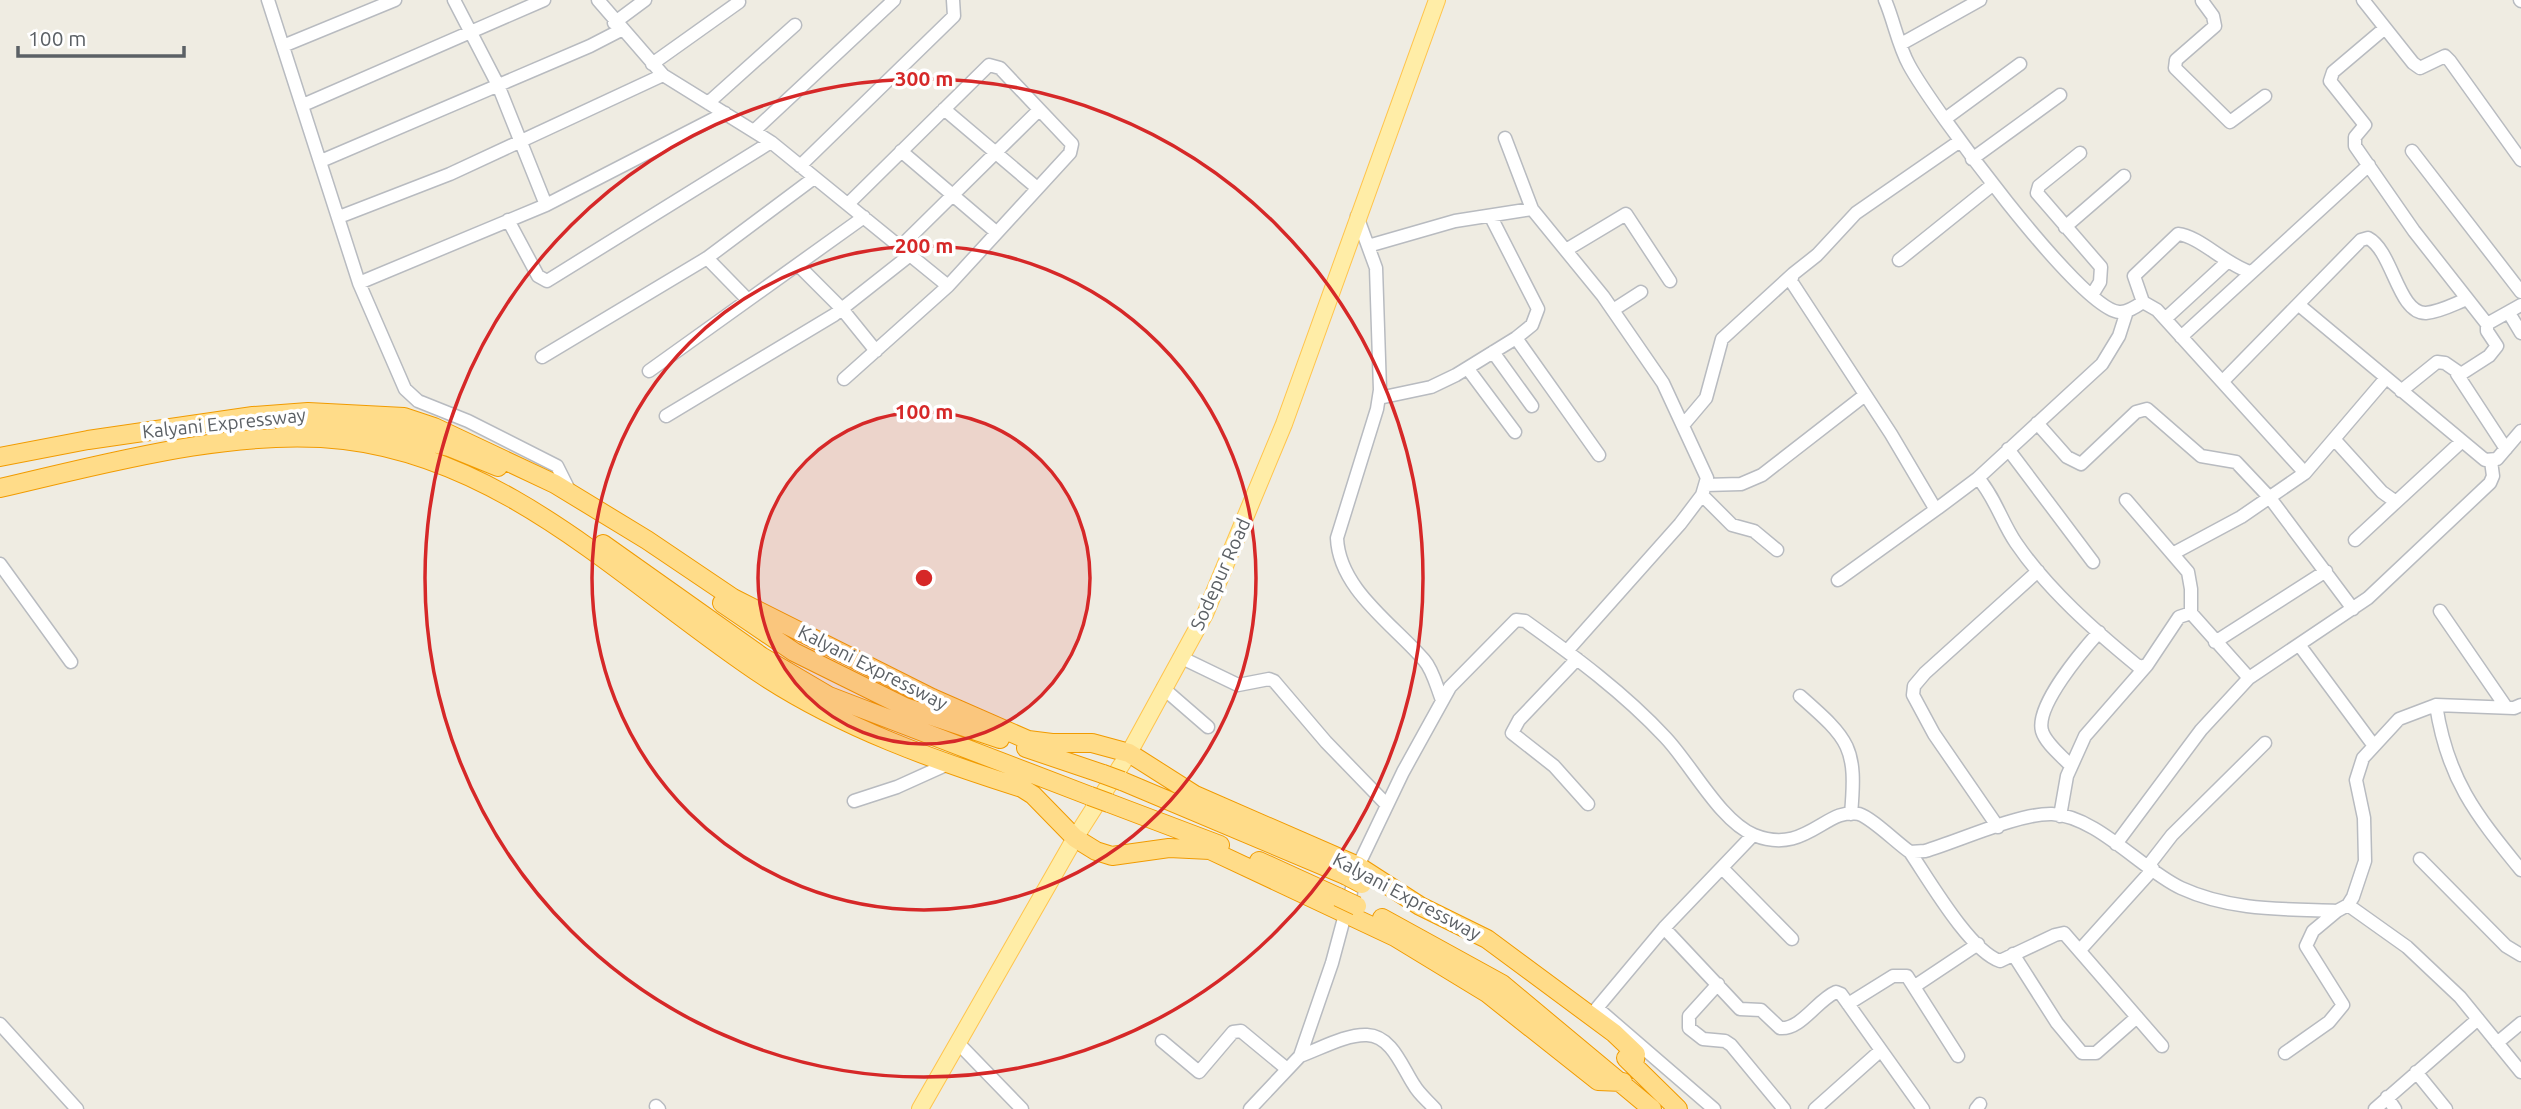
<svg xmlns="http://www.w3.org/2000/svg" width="2521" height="1109" viewBox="0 0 2521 1109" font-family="Ubuntu,sans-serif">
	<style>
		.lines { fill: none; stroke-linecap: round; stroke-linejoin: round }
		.minor-casing { stroke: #b8bbc0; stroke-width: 15 }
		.major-casing { stroke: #ffc44c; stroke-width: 18 }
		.highway-casing { stroke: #f19b00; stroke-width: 20 }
		.minor { stroke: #fff; stroke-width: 12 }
		.major { stroke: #ffeda7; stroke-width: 16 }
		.highway { stroke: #ffdc89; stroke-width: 18 }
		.highway-bridge-casing { stroke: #f19b00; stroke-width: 20; stroke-linecap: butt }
		.highway-bridge { stroke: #ffdc89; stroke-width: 18 }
		.ring { fill: none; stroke: #d62828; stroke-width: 3.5 }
		.labels { text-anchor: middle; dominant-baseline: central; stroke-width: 7; stroke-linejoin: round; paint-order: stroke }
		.street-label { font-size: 19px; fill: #5b6065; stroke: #fff }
		.centre { fill: #d62828; stroke: #fff; stroke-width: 3.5 }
		.ring-label { font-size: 21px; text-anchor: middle; font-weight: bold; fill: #d62828; stroke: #fff; stroke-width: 7; stroke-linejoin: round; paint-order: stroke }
	</style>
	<rect width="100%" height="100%" fill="#efece2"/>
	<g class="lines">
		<defs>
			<path id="minor" d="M 268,0 L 359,283 L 405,389 L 418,401 L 468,421 L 557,466 L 571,494
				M 454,0 L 498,85 L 546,205
				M 598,0 L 663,75 L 771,142 L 948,286 L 1070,153 L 1072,144 L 1000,68 L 989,65 L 848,204
				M 1885,0 C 1894,21 1898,45 1909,65 C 1931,106 2080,309 2119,312 C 2127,313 2137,306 2143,302 L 2157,310 L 2305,473
				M 2363,0 L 2413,63 L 2420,68 L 2445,56 L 2450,61 L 2521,160
				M 2520,0 L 2521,1
				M 2202,1 L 2213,16 L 2215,26 L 2176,60 L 2175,68 L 2230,122 L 2265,96
				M 614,23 L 645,0
				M 2385,28 L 2333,72 L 2330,81 L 2365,125 L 2355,137 L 2355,146 L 2414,231 L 2487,324
				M 1901,44 L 1980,0
				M 283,46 L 395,0
				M 652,64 L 739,2
				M 708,103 L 795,25
				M 303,105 L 544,0
				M 944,109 L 1036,187
				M 1945,119 L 2020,64
				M 755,130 L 894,0
				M 1505,138 L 1532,209
				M 1960,141 L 1856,213 L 1817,255 L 1793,274 L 1791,281 L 1891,434 L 1933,505 L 1938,508 L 1978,478 C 1995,497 2002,523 2016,543 C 2048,590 2095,631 2139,667 L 2147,665
				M 901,151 L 996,232
				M 2412,151 L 2521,292
				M 2080,153 L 2039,186 L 2037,193 L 2101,267 L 2100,282 L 2092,295
				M 1972,159 L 2060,95
				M 321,161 L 590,46 L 621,30
				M 800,166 L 954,16 L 953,0
				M 1357,216 L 1376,268 L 1380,390 L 1377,409 L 1337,538 C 1339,589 1393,624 1424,660 C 1433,670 1437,688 1442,700
				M 339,217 L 450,174 L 663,75
				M 508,220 L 538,276 L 547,281 L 771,142
				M 2065,227 L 2124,176
				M 1368,246 L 1455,221 L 1532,209 L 1603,296 L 1663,383 L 1707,478 L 1702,495 L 1680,524 L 1567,651
				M 900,247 L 1039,110
				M 1566,250 L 1626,214 L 1670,281
				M 707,258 L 748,300
				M 1899,260 L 1991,186
				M 798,265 L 842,309 L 876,351
				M 359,283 L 546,205 L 725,113
				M 2143,302 L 2134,276 L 2178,234 C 2199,236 2225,264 2250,272
				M 2299,305 L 2485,460 L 2497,459 L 2521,431
				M 1613,310 L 1641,292
				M 2509,313 L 2521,333
				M 2165,319 L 2226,263
				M 2181,337 L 2369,165
				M 1516,338 L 1599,455
				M 1493,352 L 1532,406
				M 542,357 L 707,258 L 814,178
				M 1468,369 L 1515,432
				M 649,371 L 864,217
				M 2457,374 L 2506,449
				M 844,379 L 948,286
				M 2223,381 L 2361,240 L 2368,238 C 2393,251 2398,314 2426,313 C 2440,312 2454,304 2467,299
				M 2401,391 L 2437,362 L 2445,363 L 2461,374 L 2489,356 L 2497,346 L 2487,331 L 2487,324 L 2521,305
				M 1379,398 L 1431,387 L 1456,375 L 1516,338 L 1532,325 L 1538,309 L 1491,217
				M 666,416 L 834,315 L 910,255
				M 2037,423 L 2067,457 L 2081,464 L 2136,412 L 2147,409 L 2201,456 L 2236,462 L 2270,498 L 2353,609
				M 1684,424 L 1706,398 L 1722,339 L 1793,274
				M 2334,439 L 2382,492 L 2396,502 L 2461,442
				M 2008,449 L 2093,562
				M 1978,478 L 2102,364 L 2119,336 L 2127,311
				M 1705,485 L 1741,484 L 1762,475 L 1865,395
				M 1702,495 L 1732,525 L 1754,531 L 1777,550
				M 2126,500 L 2188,572 L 2191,589 L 2191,613
				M 2355,540 L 2396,502
				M 2174,553 L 2241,517 L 2305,473 L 2386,378
				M 0,564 L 71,662
				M 1838,580 L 1938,508
				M 2440,611 L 2506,707
				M 2215,642 L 2326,571
				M 2300,646 L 2374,746
				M 1180,657 L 1238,685 L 1269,679 L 1274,681 L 1326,742 L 1387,805
				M 1577,659 L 1519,720 L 1512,733 L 1554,766 L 1588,804
				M 1163,688 L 1208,727
				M 1800,696 C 1850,740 1857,747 1851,814
				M 2436,705 C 2447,778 2475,814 2521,870
				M 2071,766 C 2062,756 2046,744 2042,731 C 2035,706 2083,650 2099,632
				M 854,801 L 897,787 L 948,764
				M 2060,816 L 2067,776 L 2085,736 L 2147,665 L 2179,617 L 2191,613 L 2249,678
				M 1998,827 L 1934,734 L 1913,695 L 1914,686 L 1925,673 L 2038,571
				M 2116,844 L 2201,730 L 2249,678 L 2368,598 L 2490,483 L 2493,476 L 2491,461
				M 1910,852 C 1929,880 1970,951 2000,961 L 2055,935 L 2064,933 L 2162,1046
				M 2420,859 L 2506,946 L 2521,955
				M 2148,866 L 2172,835 L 2265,743
				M 1723,869 L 1792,939
				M 2348,905 L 2407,947 L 2460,997 L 2521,1072
				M 1664,928 L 1740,1009 L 1761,1010 L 1780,1028 C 1801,1030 1817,1000 1836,992 L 1841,994 L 1923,1109
				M 2080,950 L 2153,869
				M 2013,954 L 2057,1023 L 2082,1053 L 2096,1053 L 2137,1017
				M 1718,984 L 1689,1016 L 1689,1028 L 1703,1039 L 1725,1041 L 1731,1045 L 1784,1109
				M 1915,986 L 1978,944
				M 1848,1004 L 1893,976 L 1907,976 L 1958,1056
				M 0,1024 L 77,1109
				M 1162,1041 L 1199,1072 L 1233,1032 L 1241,1031 L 1287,1069
				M 958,1043 L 1022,1109
				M 2497,1043 L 2521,1023
				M 2285,1053 L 2329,1022 L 2343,1005 L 2306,946 L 2313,931 L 2337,911
				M 1300,1056 C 1320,1049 1346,1034 1367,1035 C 1392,1036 1402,1067 1414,1085 C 1419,1094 1428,1101 1435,1109
				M 2416,1072 L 2446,1109
				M 2387,1097 L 2395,1109
				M 656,1106 L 659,1109
				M 1250,1109 L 1300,1056 L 1332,963 L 1358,866 L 1403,772 L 1450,687 L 1516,620 L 1525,621 C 1574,656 1624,693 1665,737 C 1691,764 1720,821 1754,835 C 1806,856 1826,806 1859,814 C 1872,818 1898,844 1910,852 L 1925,851 C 1959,841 2019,813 2052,814 C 2097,816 2142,870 2181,888 C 2231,911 2284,909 2337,911 L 2348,905 L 2353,897 L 2365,861 L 2364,818 L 2356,780 L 2363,758 L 2399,719 L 2436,705 L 2514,708 L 2521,705
				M 1714,1109 L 1597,1008 L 1664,928 L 1753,835
				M 1815,1109 L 1880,1051
				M 1976,1109 L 1980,1104
				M 2375,1109 L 2478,1019"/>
			<path id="major" d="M 920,1109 L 1075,838 L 1129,753 L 1205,614 L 1284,424 L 1437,0"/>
			<path id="highway" d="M 284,424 L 369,426 L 449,447 L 498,467
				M 0,457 L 88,440 L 253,416 L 308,412 L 404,417 L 434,427 L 555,484 L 647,540 L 733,598 L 932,698 L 1028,740 L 1052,743 L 1092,743 L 1129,753 L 1195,795 L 1358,866 L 1420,906 L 1487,939 L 1614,1033 L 1636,1054 L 1634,1065
				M 0,488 C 108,463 232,428 344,440 C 512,460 631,589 765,677 C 844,728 933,760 1022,788 L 1033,795 L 1075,838 L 1096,851 L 1112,856 L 1169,848 L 1210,850 L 1395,937 L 1487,993 L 1598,1081 L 1623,1082
				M 603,544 L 761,656 L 829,696 L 1090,796
				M 722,603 L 794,652 L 905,707 L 1000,739
				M 1026,748 L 1103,774
				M 1122,781 L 1345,875
				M 1109,803 L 1220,845
				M 1259,861 L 1338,897
				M 1382,918 L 1502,984 L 1652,1109
				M 1626,1058 L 1678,1109"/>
		</defs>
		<!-- minor casing -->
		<use href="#minor" class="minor-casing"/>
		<!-- major casing -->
		<use href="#major" class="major-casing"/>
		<!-- highway casing -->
		<use href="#highway" class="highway-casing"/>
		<!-- minor -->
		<use href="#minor" class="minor"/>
		<!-- major -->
		<use href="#major" class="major"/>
		<!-- highway -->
		<use href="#highway" class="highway"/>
		<defs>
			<path id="highway-bridge" d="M 1103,774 L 1122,781
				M 1090,796 L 1109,803
				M 1345,875 L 1362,884
				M 1338,897 L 1357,906"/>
		</defs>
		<!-- highway-bridge casing -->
		<use href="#highway-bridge" class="highway-bridge-casing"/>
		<!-- highway-bridge -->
		<use href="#highway-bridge" class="highway-bridge"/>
	</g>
	<!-- distance rings -->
	<circle cx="924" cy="578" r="166" fill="#d62828" fill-opacity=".12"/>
	<g class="ring">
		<circle cx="924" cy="578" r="166"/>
		<circle cx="924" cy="578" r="332"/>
		<circle cx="924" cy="578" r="499"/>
	</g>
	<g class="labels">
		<!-- street labels -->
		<g class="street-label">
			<text transform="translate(224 423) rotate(-6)">Kalyani Expressway</text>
			<text transform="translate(1220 574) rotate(-66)">Sodepur Road</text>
			<text transform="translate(873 667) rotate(27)">Kalyani Expressway</text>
			<text transform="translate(1407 896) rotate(28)">Kalyani Expressway</text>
		</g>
	</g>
	<circle cx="924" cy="578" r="10" class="centre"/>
	<g class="ring-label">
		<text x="924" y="86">300 m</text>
		<text x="924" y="253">200 m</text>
		<text x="924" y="419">100 m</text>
	</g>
	<!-- scale -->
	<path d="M18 46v10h166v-10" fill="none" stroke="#5b6065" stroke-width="3.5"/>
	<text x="28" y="46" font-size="21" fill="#5b6065" stroke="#ffffff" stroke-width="5" paint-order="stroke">100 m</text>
</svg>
